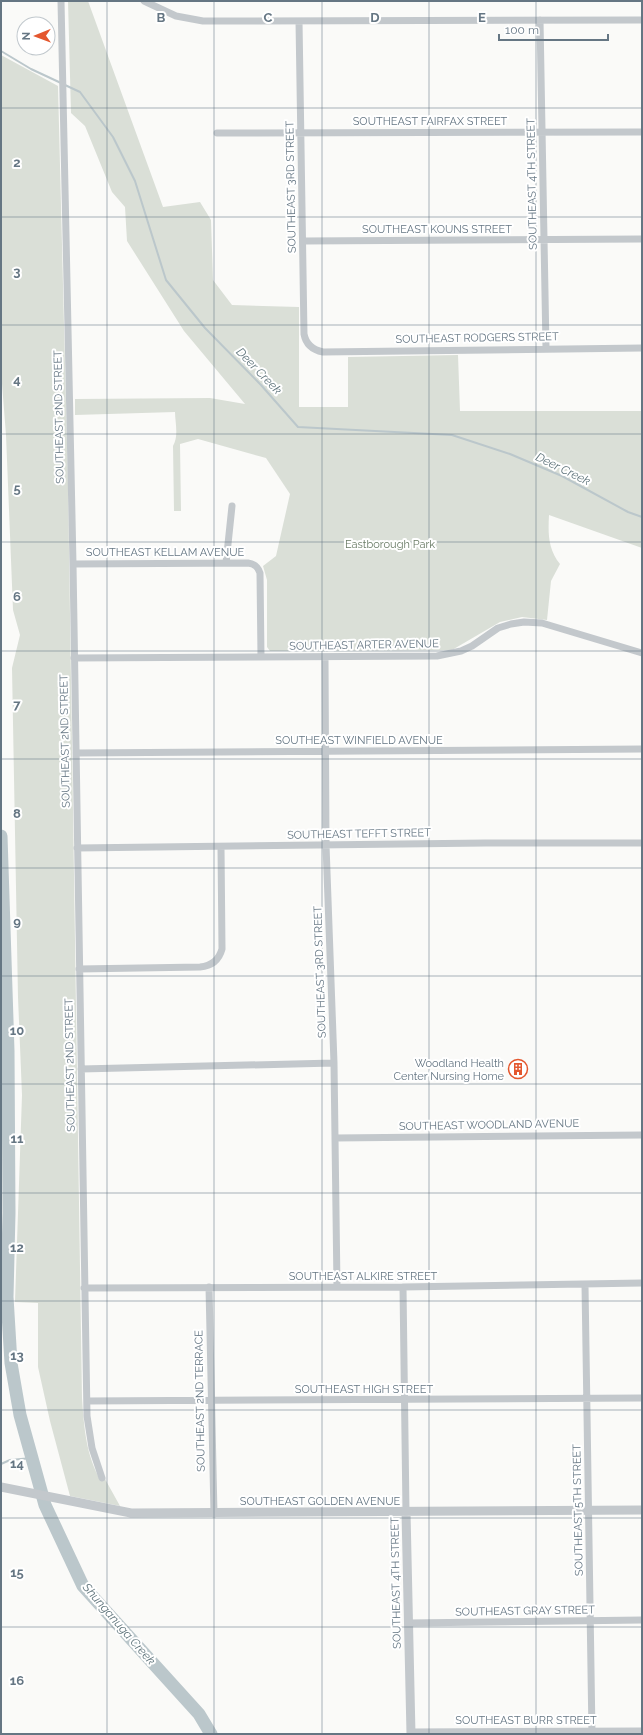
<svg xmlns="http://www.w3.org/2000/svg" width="643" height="1735" viewBox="0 0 643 1735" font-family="Raleway,sans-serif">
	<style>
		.green { fill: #dadfd7 }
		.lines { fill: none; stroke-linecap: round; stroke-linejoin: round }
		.stream { stroke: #bbc7cb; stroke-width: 2 }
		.river { stroke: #bbc7cb; stroke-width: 13 }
		.minor { stroke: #c3c8cc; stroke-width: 7 }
		.tertiary { stroke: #c3c8cc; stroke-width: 9 }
		.grid { fill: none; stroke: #657683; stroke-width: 1; stroke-opacity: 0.55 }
		.labels { text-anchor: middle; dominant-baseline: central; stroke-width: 4; stroke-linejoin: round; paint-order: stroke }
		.street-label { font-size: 11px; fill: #657683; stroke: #fff }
		.park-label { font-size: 11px; fill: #687a64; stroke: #fff }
		.poi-label { font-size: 11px; fill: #657683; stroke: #fff; text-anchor: end }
		.water-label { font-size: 12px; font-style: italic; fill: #60757c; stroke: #fff }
		.grid-label { font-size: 13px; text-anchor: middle; font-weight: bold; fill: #657683; stroke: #fff; stroke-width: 4; stroke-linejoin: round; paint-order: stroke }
	</style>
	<rect width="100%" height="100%" fill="#fafaf8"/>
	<!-- green -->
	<path class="green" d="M 68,1 L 88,1 L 163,207 L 200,202 L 211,220 L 213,280 L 232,305 L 299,307 L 299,407 L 348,407 L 348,357 L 458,355 L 460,411 L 642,411 L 642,548 L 549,515 C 548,534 548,549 560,564 L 551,581 L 547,620 L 522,617 L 500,622 L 452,650 L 270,651 L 267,647 L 267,580 L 263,566 L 276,556 L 290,494 L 266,458 L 198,439 L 180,444 L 181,511 L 174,511 L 173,446 C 179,436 175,422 175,412 L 75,415 L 75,399 L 210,398 L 245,404 L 184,331 L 127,241 L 125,207 L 112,192 L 85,126 L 71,113 Z
		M 1,55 L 58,86 L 68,484 L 82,1398 C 84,1427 86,1456 101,1481 L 105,1479 L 120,1506 L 70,1496 L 50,1421 L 38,1367 L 38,1303 L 15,1302 L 22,1095 L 18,997 L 12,668 L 20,635 L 13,610 L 6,435 L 1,371 Z"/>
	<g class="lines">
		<!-- stream -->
		<path class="stream" d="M 1,51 L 31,69 L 61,83
			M 65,85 L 80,92 L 113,137 L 135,181 L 166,280 L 205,328 L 261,385 L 298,427 L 452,435 L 510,454 L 562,476 L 628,512 L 642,517
			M 1,1464 L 10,1460 L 32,1458"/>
		<!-- river -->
		<path class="river" d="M 1,836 L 8,1051 L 9,1213 L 7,1297 L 11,1363 L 20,1415 L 45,1505 L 83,1586 L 199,1714 L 211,1734"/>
		<!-- minor -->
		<path class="minor" d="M 61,1 L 73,564 L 87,1416 L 92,1448 L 102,1478
			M 144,1 L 176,16 L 203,21 L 642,20
			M 540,20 L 546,348
			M 299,21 L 304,334 C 306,345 313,350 323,352 L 642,348
			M 217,133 L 642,132
			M 304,241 L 642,239
			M 226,563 L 232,506
			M 73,564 L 248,563 C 255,564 258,567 260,573 L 261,657
			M 325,657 L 326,845 L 334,1063 L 337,1287
			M 74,658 L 437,656 L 461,651 L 472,646 L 498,628 L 511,624 L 524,622 L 542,623 L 642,653
			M 76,753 L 642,749
			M 77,848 L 486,843 L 642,843
			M 79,969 L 200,967 C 211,966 219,960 222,949 L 221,847
			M 81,1069 L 334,1063
			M 335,1138 L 642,1135
			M 585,1285 L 592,1734
			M 209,1287 L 214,1514
			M 403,1287 L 406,1512
			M 84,1288 L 403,1287 L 642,1283
			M 87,1401 L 642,1398
			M 408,1623 L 642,1620
			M 411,1732 L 642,1731"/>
		<!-- tertiary -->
		<path class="tertiary" d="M 1,1487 L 131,1513 L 642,1510
			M 406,1512 L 411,1734"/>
	</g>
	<!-- grid -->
	<path class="grid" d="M 107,1 L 107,1734M 214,1 L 214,1734M 322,1 L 322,1734M 429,1 L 429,1734M 536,1 L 536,1734M 1,108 L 642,108M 1,217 L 642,217M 1,325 L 642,325M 1,434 L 642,434M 1,542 L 642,542M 1,651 L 642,651M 1,759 L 642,759M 1,868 L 642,868M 1,976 L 642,976M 1,1084 L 642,1084M 1,1193 L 642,1193M 1,1301 L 642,1301M 1,1410 L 642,1410M 1,1518 L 642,1518M 1,1627 L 642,1627"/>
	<!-- icons -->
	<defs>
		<symbol id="building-ring" viewBox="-11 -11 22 22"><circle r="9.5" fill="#fff" stroke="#e4572e" stroke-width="1.5"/><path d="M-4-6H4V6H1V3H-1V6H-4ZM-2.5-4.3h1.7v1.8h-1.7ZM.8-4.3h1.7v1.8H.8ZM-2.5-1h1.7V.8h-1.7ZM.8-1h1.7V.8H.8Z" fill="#e4572e"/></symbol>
	</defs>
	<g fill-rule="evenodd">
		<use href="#building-ring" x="507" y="1058" width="22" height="22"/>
	</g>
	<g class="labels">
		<!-- street labels -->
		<g class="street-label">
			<text x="430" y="121">SOUTHEAST FAIRFAX STREET</text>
			<text transform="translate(532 184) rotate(-91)">SOUTHEAST 4TH STREET</text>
			<text transform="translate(291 187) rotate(-91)">SOUTHEAST 3RD STREET</text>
			<text x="437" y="229">SOUTHEAST KOUNS STREET</text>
			<text transform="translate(477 338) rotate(-1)">SOUTHEAST RODGERS STREET</text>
			<text transform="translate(59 417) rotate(-91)">SOUTHEAST 2ND STREET</text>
			<text x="165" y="552">SOUTHEAST KELLAM AVENUE</text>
			<text transform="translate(364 645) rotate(-1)">SOUTHEAST ARTER AVENUE</text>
			<text x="359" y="740">SOUTHEAST WINFIELD AVENUE</text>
			<text transform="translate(65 741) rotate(-91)">SOUTHEAST 2ND STREET</text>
			<text transform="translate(359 834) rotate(-1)">SOUTHEAST TEFFT STREET</text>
			<text transform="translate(320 972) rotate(-92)">SOUTHEAST 3RD STREET</text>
			<text transform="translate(70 1065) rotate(-91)">SOUTHEAST 2ND STREET</text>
			<text transform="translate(489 1125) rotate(-1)">SOUTHEAST WOODLAND AVENUE</text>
			<text x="363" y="1276">SOUTHEAST ALKIRE STREET</text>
			<text x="364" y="1389">SOUTHEAST HIGH STREET</text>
			<text transform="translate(200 1401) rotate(-91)">SOUTHEAST 2ND TERRACE</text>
			<text x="320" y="1501">SOUTHEAST GOLDEN AVENUE</text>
			<text transform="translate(578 1510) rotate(-91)">SOUTHEAST 5TH STREET</text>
			<text transform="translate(396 1583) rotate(-91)">SOUTHEAST 4TH STREET</text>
			<text transform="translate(525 1611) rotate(-1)">SOUTHEAST GRAY STREET</text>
			<text x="526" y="1720">SOUTHEAST BURR STREET</text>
		</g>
		<!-- park labels -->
		<g class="park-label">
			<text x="390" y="544">Eastborough Park</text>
		</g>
		<!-- poi labels -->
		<g class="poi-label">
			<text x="504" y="1063">Woodland Health<tspan x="504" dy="13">Center Nursing Home</tspan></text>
		</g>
		<!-- water labels -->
		<g class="water-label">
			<text transform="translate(259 371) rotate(46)">Deer Creek</text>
			<text transform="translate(563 469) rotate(26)">Deer Creek</text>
			<text transform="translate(119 1624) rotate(49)">Shunganuga Creek</text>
		</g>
	</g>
	<g class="grid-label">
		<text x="161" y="22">B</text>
		<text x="268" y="22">C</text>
		<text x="375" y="22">D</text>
		<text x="482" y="22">E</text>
		<text x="17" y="167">2</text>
		<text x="17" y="276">3</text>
		<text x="17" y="384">4</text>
		<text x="17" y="493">5</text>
		<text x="17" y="601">6</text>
		<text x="17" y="709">7</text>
		<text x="17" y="818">8</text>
		<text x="17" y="926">9</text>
		<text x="17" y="1035">10</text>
		<text x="17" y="1143">11</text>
		<text x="17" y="1252">12</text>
		<text x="17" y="1360">13</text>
		<text x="17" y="1468">14</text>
		<text x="17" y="1577">15</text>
		<text x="17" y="1685">16</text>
	</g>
	<!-- border -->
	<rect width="643" height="1735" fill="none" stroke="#657683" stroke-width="4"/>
	<!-- north arrow -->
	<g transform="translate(36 36) rotate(269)"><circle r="19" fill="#ffffff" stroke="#c1c8cd"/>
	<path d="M0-3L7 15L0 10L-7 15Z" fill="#e4572e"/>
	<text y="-6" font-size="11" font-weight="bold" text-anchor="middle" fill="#657683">N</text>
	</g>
	<!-- scale -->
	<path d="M499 34v6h109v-6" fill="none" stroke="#657683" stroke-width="2"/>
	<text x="505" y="34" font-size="12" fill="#657683" stroke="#ffffff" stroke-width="3" paint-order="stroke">100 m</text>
</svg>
